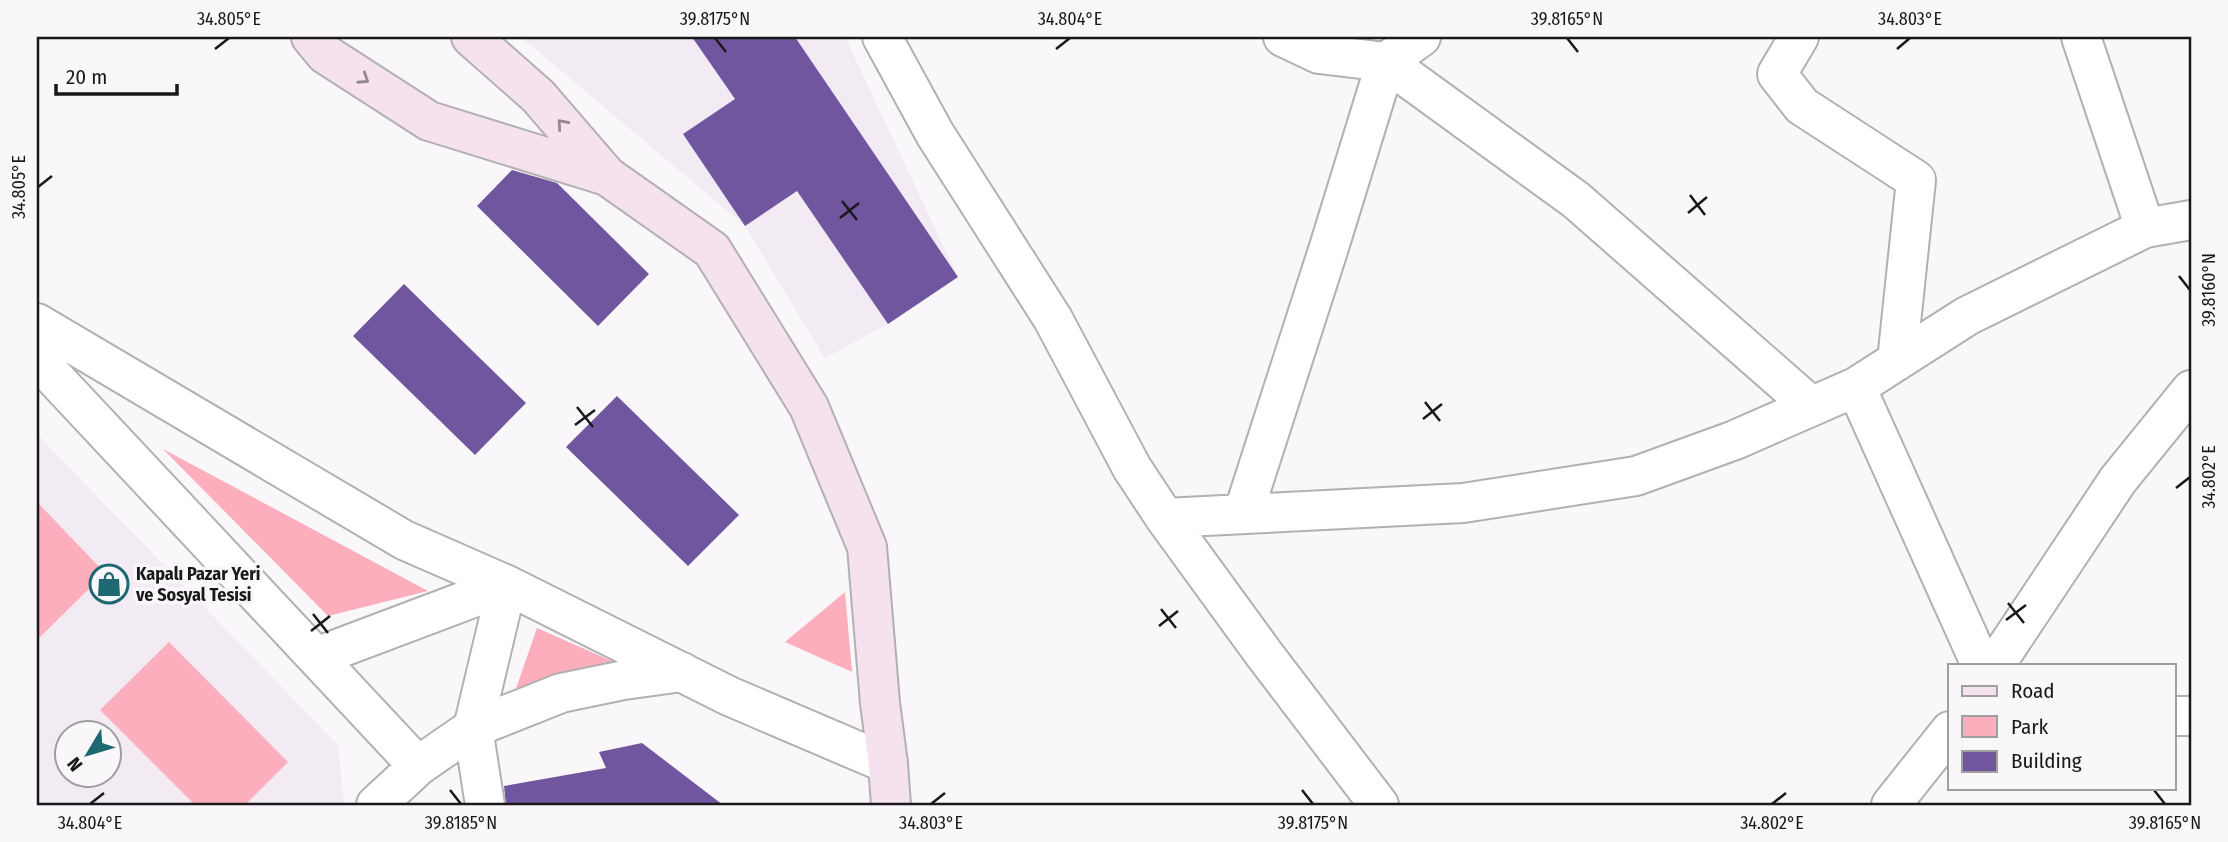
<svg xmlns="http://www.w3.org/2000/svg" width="2228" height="842" viewBox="0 0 2228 842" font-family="'Fira Sans Condensed',sans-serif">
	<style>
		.built { fill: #f2ebf4; fill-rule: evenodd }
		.green { fill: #fcaebc }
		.building { fill: #70569f }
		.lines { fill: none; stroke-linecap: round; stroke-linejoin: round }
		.street-casing { stroke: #b2b0b3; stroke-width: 42 }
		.secondary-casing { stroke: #b2b0b3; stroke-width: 42 }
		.street { stroke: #fff; stroke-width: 38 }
		.secondary { stroke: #f6e2ee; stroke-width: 38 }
		.oneway { stroke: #93888f }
		.ticks { fill: none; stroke: #1a191a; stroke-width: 2.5 }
		.labels { text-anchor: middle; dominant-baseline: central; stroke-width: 7; stroke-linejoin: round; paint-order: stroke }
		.poi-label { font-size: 18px; font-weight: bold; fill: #1a191a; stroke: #f9f7fa; text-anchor: start }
		.neatline { fill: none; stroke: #1a191a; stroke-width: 2.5 }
		.ticks-label { font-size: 18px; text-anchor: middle; fill: #1a191a }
	</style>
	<rect width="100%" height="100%" fill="#f9f7fa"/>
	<!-- built -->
	<path class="built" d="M 521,37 L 845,37 L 958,277 L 888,324 L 825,358 L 745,226 Z
		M 37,434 L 338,745 L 344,805 L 37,805 ZM 66,734 L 108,734 L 108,776 L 66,776 Z"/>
	<!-- green -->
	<path class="green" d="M 163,449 L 428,591 L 328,616 Z
		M 37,502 L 105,573 L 37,640 Z
		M 845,592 L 852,672 L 785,642 Z
		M 537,628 L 614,662 L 512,700 Z
		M 169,642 L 288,762 L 245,805 L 195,805 L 100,710 Z"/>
	<!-- building -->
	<path class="building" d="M 692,37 L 795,37 L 958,277 L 888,324 L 797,191 L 745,226 L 683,134 L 735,99 Z
		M 512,170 L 557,183 L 649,274 L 598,326 L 477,206 Z
		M 404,284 L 526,403 L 475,455 L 353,336 Z
		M 617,396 L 739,515 L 688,566 L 566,447 Z
		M 642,743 L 723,805 L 506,805 L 504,786 L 606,768 L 599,752 Z"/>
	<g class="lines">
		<defs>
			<path id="street" d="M 882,37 L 935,134 L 1053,319 L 1132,468 L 1165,518
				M 1283,37 L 1319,54 L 1386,62 L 1421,37
				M 1799,37 L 1777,74 L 1802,106 L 1916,180 L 1897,361
				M 2081,37 L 2145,228
				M 37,323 L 404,540 L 507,585 L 729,696 L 888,764
				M 37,359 L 418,766
				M 1856,387 L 1981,665
				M 1243,514 L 1330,244 L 1386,62 L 1576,200 L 1811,406
				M 316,657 L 507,585 L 473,728 L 418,766 L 376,805
				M 1995,665 L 2118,480 L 2191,390
				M 2174,716 L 2191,716
				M 485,805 L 473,728 L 561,693 L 624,680 L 682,672
				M 1379,805 L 1264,654 L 1165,518 L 1463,503 L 1636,476 L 1735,440 L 1856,387 L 1967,316 L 2145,228 L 2191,220
				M 1891,805 L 1950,731"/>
			<path id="secondary" d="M 311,37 L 325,54 L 429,121 L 607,176
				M 471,37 L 538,96 L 607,176 L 712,250 L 809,407 L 867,547 L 880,703 L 888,764 L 891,805"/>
		</defs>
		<!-- street casing -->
		<use href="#street" class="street-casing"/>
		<!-- secondary casing -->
		<use href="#secondary" class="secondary-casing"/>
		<!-- street -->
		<use href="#street" class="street"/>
		<!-- secondary -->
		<use href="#secondary" class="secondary"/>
	</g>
	<!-- one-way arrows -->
	<defs><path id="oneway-chevron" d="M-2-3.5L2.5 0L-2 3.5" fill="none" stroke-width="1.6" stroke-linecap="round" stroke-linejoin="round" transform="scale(1.75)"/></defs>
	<g class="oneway">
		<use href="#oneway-chevron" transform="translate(364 79) rotate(33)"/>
		<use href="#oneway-chevron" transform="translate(562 124) rotate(-131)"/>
	</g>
	<!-- ticks -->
	<path class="ticks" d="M 715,38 L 726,52M 1567,38 L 1578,52M 215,49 L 229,38M 1056,49 L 1070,38M 1897,49 L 1910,38M 38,187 L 52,176M 1690,195 L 1705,215M 842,201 L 857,220M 1688,213 L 1707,197M 840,218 L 859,203M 2179,276 L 2190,290M 1425,402 L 1440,421M 577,407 L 593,427M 1423,419 L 1442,404M 575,425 L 595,410M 2176,488 L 2190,477M 2008,603 L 2024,623M 1161,609 L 1176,628M 313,614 L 328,633M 2006,620 L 2026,605M 1159,626 L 1178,611M 311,631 L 330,616M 450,790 L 461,804M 1302,790 L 1313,804M 2154,790 L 2165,804M 90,804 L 104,793M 931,804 L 945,793M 1772,804 L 1786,793"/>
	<!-- icons -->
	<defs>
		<symbol id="shop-ring" viewBox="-11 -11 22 22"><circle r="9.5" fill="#f9f7fa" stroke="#1d6871" stroke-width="1.5"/><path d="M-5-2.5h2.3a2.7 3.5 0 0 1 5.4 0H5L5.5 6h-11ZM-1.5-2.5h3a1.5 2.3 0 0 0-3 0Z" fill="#1d6871"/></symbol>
	</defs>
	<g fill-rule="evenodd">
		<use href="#shop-ring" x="87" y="562" width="44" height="44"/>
	</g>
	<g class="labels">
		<!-- poi labels -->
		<g class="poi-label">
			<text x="136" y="574">Kapalı Pazar Yeri<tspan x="136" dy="21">ve Sosyal Tesisi</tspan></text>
		</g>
	</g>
	<!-- border -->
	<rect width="2228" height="842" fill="none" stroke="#f9f7fa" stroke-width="77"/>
	<!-- legend -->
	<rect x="1948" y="664" width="228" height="126" fill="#f9f7fa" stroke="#a09ea0" stroke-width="2"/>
	<rect x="1962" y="686" width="35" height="10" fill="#f6e2ee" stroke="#a09ea0" stroke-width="2"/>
	<text x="2011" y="698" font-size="21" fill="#1a191a">Road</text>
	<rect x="1962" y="716" width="35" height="21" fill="#fcaebc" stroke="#a09ea0" stroke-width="2"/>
	<text x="2011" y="734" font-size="21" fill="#1a191a">Park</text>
	<rect x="1962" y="751" width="35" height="21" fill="#70569f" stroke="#a09ea0" stroke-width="2"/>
	<text x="2011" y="768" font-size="21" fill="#1a191a">Building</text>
	<!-- north arrow -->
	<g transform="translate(88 754) rotate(232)"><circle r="33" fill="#f9f7fa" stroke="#a09ea0" stroke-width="2"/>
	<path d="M0-5L12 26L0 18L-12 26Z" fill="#1d6871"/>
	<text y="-10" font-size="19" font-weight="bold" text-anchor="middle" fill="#1a191a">N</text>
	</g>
	<!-- scale -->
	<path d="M56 84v10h121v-10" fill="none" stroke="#1a191a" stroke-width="3.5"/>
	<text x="66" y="84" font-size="21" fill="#1a191a" stroke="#f9f7fa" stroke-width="5" paint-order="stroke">20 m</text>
	<rect x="38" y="38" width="2152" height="766" class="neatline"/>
	<g class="ticks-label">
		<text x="229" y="25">34.805°E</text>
		<text x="715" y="25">39.8175°N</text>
		<text x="1070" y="25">34.804°E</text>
		<text x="1567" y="25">39.8165°N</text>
		<text x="1910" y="25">34.803°E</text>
		<text transform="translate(19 187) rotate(-90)" y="6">34.805°E</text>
		<text transform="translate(2209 290) rotate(-90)" y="6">39.8160°N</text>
		<text transform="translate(2209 477) rotate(-90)" y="6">34.802°E</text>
		<text x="90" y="829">34.804°E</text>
		<text x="461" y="829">39.8185°N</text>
		<text x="931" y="829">34.803°E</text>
		<text x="1313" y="829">39.8175°N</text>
		<text x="1772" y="829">34.802°E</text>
		<text x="2165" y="829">39.8165°N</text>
	</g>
</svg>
